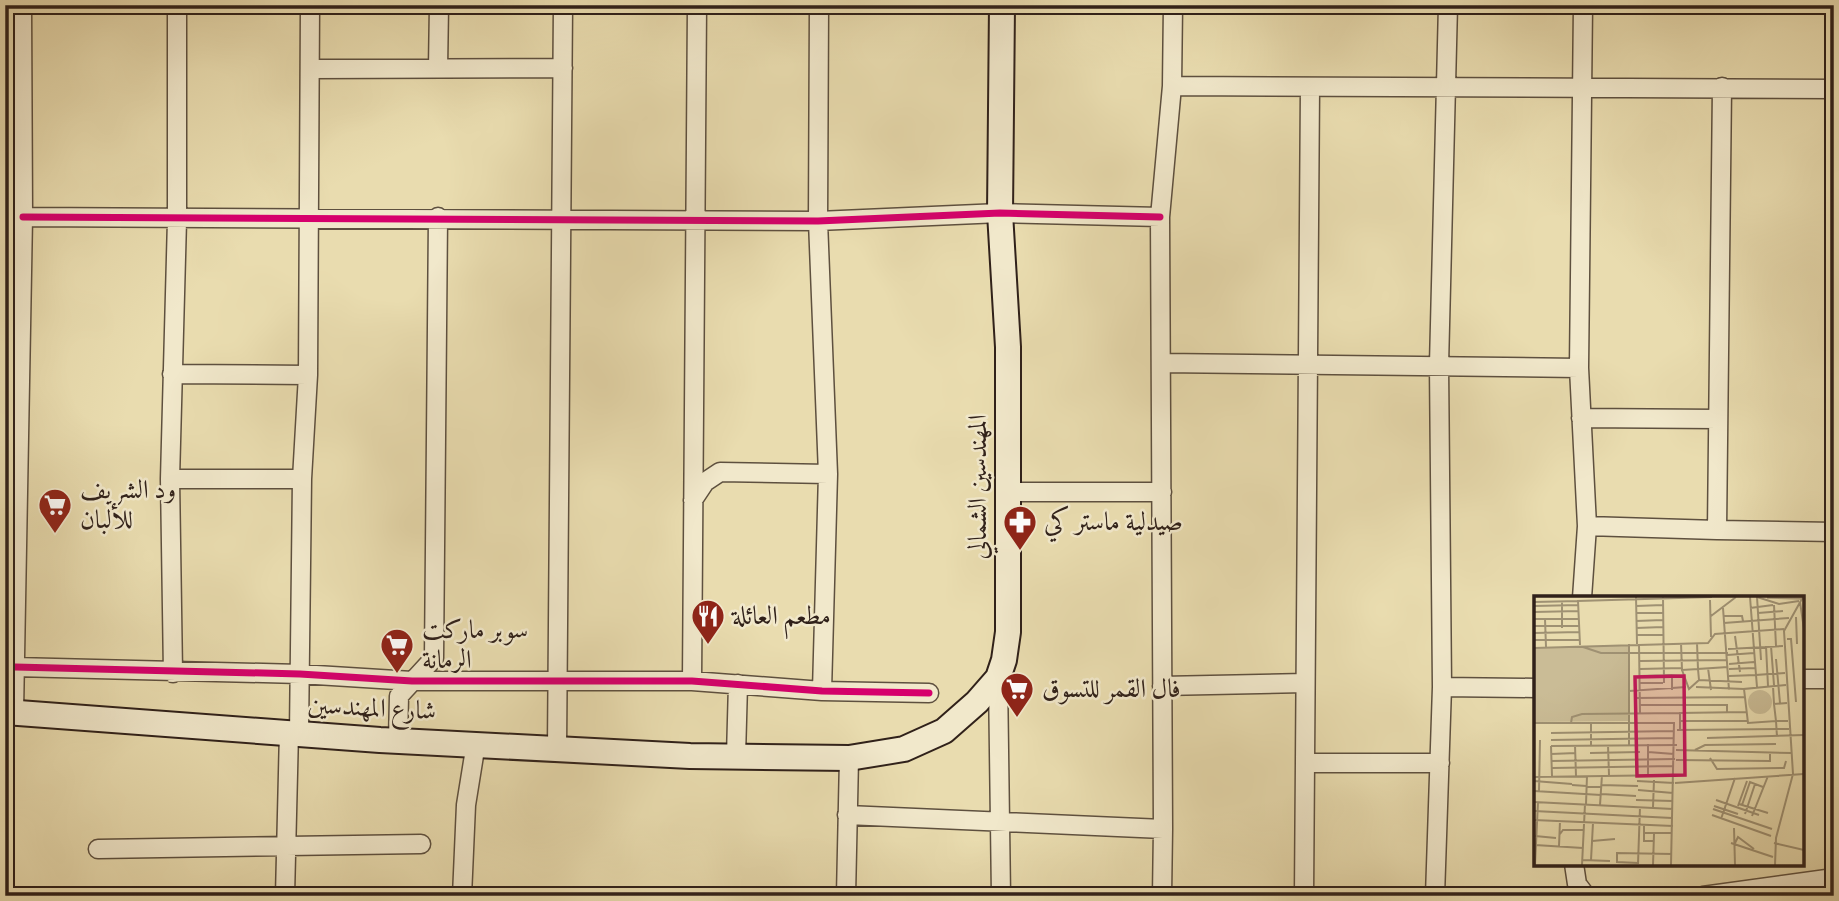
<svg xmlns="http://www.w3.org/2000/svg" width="1839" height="901" viewBox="0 0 1839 901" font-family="'Libre Bodoni',Amiri,serif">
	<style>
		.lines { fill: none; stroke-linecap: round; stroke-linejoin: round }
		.street-casing { stroke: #5e503f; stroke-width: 21 }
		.secondary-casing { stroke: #30211a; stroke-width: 28 }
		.street { stroke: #f1e8cb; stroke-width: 18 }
		.secondary { stroke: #f1e8cb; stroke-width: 24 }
		.cycleway-casing { stroke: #f1e8cb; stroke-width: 11 }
		.cycleway { stroke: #d6006c; stroke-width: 7 }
		.labels { text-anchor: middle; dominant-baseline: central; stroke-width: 5; stroke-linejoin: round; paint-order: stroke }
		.street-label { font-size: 26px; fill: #30211a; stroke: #f1e8cb }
		.poi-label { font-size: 26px; fill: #30211a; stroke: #f1e8cb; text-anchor: start }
		.inset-river { fill: none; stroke: #aa9c7c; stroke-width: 3.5 }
		.inset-road { fill: none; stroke: #9f9173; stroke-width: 2 }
		.view { fill: #c2185b; fill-opacity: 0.15; stroke: #c2185b; stroke-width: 3.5 }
		.inset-edge { fill: none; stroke: #30211a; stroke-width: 3.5 }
	</style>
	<rect width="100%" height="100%" fill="#e9dcaf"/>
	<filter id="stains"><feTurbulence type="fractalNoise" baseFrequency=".00286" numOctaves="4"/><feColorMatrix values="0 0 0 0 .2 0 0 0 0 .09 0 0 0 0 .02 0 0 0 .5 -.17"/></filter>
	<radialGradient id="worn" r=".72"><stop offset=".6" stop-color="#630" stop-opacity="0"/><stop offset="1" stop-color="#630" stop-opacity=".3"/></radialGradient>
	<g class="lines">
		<defs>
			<path id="street" d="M 819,5 L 818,221 L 828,474 L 822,691
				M 310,69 L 563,68
				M 438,69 L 439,5
				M 1172,86 L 1834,89
				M 23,217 L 818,221 L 1000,213 L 1160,217
				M 1162,363 L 1579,368
				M 172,374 L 308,375
				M 1581,418 L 1718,419
				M 170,479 L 302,479
				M 1009,492 L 1162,492
				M 693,500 L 705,482 L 720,472 L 828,474
				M 1587,526 L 1717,530 L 1722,87
				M 1717,530 L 1834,532
				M 1582,598 L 1587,526 L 1579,368 L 1583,5
				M 15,667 L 300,674 L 412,681 L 692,681 L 822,691 L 929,693
				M 173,673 L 170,479 L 177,220 L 177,5
				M 998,678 L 1001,896
				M 1802,679 L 1834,679
				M 692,681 L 697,5
				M 1162,686 L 1305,683
				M 1442,687 L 1536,688
				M 14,712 L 23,217 L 22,5
				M 299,733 L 302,479 L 308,375 L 310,5
				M 398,741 L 399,696 L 434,658 L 438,217
				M 557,749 L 563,5
				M 736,756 L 738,684
				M 1305,763 L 1440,763
				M 847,815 L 1163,829 L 1162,896
				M 1163,829 L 1160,217 L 1172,86 L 1173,5
				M 98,849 L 421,844
				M 1574,864 L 1577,884 L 1586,896
				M 285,896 L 289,732
				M 462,896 L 466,805 L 476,743
				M 846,896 L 849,758
				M 1304,896 L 1310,87
				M 1435,896 L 1442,687 L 1439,365 L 1448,5
				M 1703,896 L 1834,878"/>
			<path id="secondary" d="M 5,712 L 380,740 L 690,756 L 849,758 L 904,749 L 944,731 L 977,702 L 998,678 L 1004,660 L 1008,632 L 1008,347 L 1000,213 L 1002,5"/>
		</defs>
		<!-- street casing -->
		<use href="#street" class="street-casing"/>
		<!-- secondary casing -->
		<use href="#secondary" class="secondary-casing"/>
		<!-- street -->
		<use href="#street" class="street"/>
		<!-- secondary -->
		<use href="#secondary" class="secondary"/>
		<defs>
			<path id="cycleway" d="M 23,217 L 818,221 L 1000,213 L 1160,217
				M 15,667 L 300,674 L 412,681 L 692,681 L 822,691 L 929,693"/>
		</defs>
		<!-- cycleway casing -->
		<use href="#cycleway" class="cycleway-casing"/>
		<!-- cycleway -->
		<use href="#cycleway" class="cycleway"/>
	</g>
	<!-- icons -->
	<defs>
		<symbol id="supermarket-pin" viewBox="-11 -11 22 30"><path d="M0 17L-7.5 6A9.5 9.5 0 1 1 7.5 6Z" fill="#8f2418" stroke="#f1e8cb"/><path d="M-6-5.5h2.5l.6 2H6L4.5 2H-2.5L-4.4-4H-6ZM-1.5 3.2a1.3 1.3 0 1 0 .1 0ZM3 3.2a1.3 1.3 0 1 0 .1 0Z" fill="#fff"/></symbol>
		<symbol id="pharmacy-pin" viewBox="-11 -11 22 30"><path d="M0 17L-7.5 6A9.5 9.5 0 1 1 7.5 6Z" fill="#8f2418" stroke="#f1e8cb"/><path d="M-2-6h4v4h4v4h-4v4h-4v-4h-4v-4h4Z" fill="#fff"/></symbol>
		<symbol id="restaurant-pin" viewBox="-11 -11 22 30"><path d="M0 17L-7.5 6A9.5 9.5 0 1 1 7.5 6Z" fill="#8f2418" stroke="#f1e8cb"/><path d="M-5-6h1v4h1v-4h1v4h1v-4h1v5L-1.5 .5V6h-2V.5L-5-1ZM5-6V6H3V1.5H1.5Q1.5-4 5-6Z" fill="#fff"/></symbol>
	</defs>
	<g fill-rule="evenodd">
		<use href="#supermarket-pin" x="36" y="486" width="38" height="52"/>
		<use href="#pharmacy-pin" x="1001" y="503" width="38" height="52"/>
		<use href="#restaurant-pin" x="689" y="597" width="38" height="52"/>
		<use href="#supermarket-pin" x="378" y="626" width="38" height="52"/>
		<use href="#supermarket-pin" x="998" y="670" width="38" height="52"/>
	</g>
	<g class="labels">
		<!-- street labels -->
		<g class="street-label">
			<text transform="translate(978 487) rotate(-90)">المهندسين الشمالي</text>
			<text transform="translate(372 708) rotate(3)">شارع المهندسين</text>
		</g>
		<!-- poi labels -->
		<g class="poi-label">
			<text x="80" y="490">ود الشريف<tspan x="80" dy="30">للألبان</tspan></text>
			<text x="1044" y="522">صيدلية ماستر كي</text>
			<text x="732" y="616">مطعم العائلة</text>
			<text x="422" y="630">سوبر ماركت<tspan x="422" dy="30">الرمانة</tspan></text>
			<text x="1042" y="689">فال القمر للتسوق</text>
		</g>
	</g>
	<!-- overview -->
	<g transform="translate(1534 596)">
		<rect width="270" height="270" fill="#e9dcaf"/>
		<path d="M 95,49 L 96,125 L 0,126 L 0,52 ZM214 106a12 12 0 1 1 24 0a12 12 0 1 1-24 0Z" fill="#cabc96"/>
		<path class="inset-river" d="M 233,1 L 269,2"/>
		<path class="inset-road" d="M 102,1 L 103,48M 129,1 L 130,87M 223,1 L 227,64M 223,1 L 245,8 L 265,5M 176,4 L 177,41M 0,6 L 44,5M 28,6 L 28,32M 266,6 L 270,33M 240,9 L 242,50M 0,10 L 45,9M 102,10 L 129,9M 189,12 L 195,94M 216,12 L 239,9M 0,16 L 45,15M 102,17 L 129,17M 224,17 L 249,15M 177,20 L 202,1M 190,20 L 208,20 L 209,25M 262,21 L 263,48M 0,23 L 45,23M 11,23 L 12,51M 102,25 L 129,24M 190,27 L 255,22M 0,30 L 45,30M 102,32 L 129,31M 0,37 L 45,36M 103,39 L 129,39M 201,40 L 206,76M 253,43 L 257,43 L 262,106M 0,44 L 45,44M 147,47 L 148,74 L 164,73 L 163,47M 95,48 L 95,150M 105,48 L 106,117M 46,49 L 44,5 L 178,1M 232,50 L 234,90M 237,50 L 240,89M 49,51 L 67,57 L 194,57M 0,52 L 174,47 L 181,38 L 250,33M 194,53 L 249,50M 193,59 L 220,57M 242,63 L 246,107M 106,65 L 193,64M 195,68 L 220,66M 174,72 L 177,94M 106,73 L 148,72M 195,73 L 221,72M 148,74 L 155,93 L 165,84 L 208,86M 106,80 L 138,79M 195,80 L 222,79 L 216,1M 165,84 L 164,73 L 194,71M 106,87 L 129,87M 239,90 L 240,108 L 253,107M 162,91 L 210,93M 223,91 L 222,79 L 251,77M 138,94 L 138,79 L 148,80M 95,95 L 152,91M 101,102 L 211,101M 240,108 L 242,125 L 254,125M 106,109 L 193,109 L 193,116M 146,125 L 213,125M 0,127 L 140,127 L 137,269M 37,127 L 38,121 L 48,118 L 146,117M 57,127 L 57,150M 143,134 L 255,133M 146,134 L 146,117 L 212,116M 17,137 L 139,135M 243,141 L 242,125 L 214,127 L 210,93 L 252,89M 173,142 L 270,139M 17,144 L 139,142M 114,148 L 114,179M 41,149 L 42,180M 74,149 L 75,179M 17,150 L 143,149M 17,150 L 18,180M 142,154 L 257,157M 161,154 L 171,149 L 242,148M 114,156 L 140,158M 56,157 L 106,156M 17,158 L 42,157M 176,162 L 183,173 L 250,172 L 252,165M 142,164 L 236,165 L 236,158M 17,165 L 141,163M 18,172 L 139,170M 0,181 L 140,179M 0,185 L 38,188M 103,185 L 140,187M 141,187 L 270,178M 38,189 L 67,191M 67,189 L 104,190M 104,194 L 139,197M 0,195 L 67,199M 5,195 L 6,144M 67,198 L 102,200M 102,204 L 139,205M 182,204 L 225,219M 0,206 L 139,213M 52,208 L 53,180M 205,208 L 234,217M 66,209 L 68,179M 208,209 L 216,186 L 229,191M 180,210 L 204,218M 204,210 L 213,185M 119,211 L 120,184M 179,213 L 238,233M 0,215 L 138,222M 211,218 L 221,188M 178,219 L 237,240M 218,220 L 234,180M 187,223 L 201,182M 0,224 L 139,230M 110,229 L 110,245 L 120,245M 200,232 L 201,269M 110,237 L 137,237M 26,238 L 29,234 L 50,234M 1,240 L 22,242M 58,245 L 81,243M 197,247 L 239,261M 201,247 L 204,241 L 220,253M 240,247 L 270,254M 1,249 L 49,252M 25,250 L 26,225M 49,264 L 76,265M 57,264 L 59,227M 104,267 L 83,266 L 83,257 L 138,258M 104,268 L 106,211M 1,269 L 4,206M 48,269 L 51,208M 119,269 L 120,238M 241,269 L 242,242 L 259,178 L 250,35 L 269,1"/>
		<path class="view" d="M 150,80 L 151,179 L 103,180 L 101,81 Z"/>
		<rect width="270" height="270" class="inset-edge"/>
	</g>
	<!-- margin -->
	<rect width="1839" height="901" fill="none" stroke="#e9dcaf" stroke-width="28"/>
	<rect x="7" y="7" width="1825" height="887" fill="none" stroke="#30211a" stroke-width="3.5"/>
	<rect x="14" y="14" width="1811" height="873" fill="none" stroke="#30211a" stroke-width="2"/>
	<rect width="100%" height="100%" filter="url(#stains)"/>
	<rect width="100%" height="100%" fill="url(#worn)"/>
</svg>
